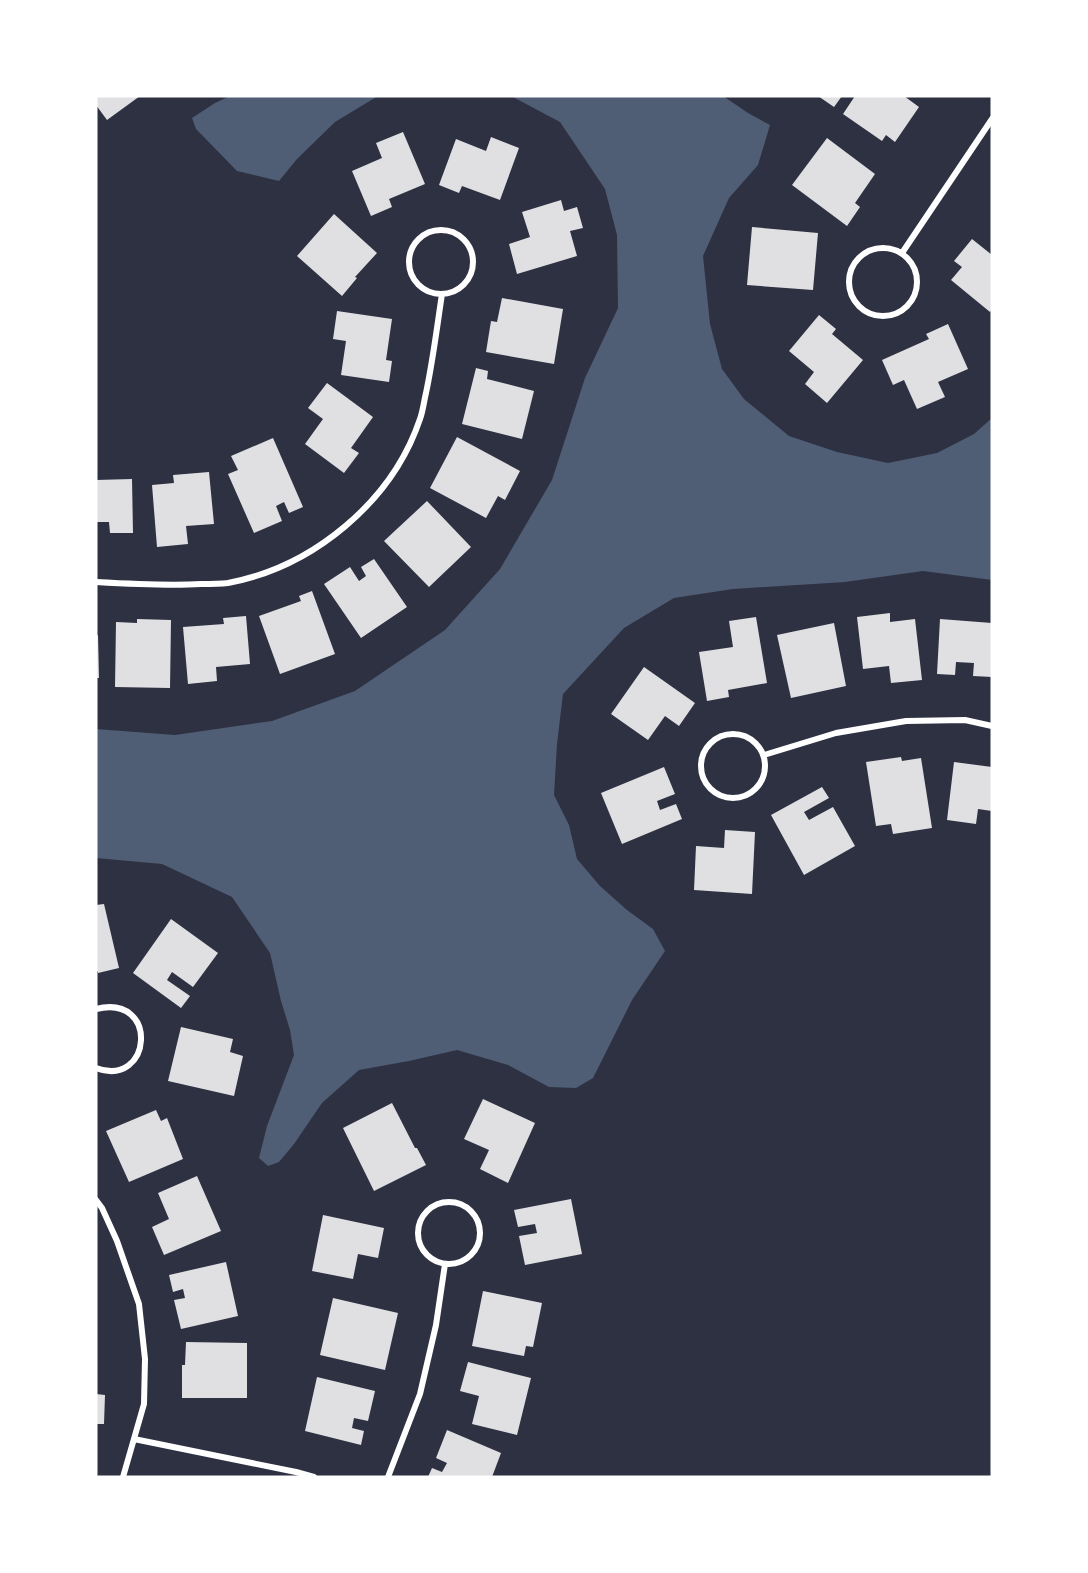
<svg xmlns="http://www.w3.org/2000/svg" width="1088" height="1573" viewBox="0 0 1088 1573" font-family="'Nunito Sans',sans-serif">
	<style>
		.water { fill: #4f5d75 }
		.building { fill: #e0e0e3 }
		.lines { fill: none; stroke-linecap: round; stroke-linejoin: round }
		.minor { stroke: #fff; stroke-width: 6 }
	</style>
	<rect width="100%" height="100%" fill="#2d3142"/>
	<!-- water -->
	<path class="water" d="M 230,96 L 378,96 L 335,122 L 297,159 L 279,181 L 237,171 L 196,129 L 192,118 L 215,103 Z
		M 511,96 L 723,96 L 748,113 L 770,125 L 758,165 L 729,198 L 703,256 L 710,324 L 722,369 L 744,399 L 789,436 L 837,452 L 888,463 L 937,453 L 974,434 L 992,418 L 992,580 L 923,571 L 845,582 L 733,589 L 674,598 L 624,628 L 563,694 L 557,744 L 554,795 L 569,825 L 577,859 L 600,886 L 627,910 L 653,929 L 665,951 L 632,1000 L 593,1078 L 576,1088 L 549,1087 L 508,1065 L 457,1050 L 409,1061 L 359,1070 L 322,1103 L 294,1144 L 279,1162 L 268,1166 L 259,1158 L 267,1126 L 294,1055 L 290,1030 L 281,1001 L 270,953 L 232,897 L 162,864 L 96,858 L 96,729 L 175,735 L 272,721 L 355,691 L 445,630 L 500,569 L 552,480 L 585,378 L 618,308 L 617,235 L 605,189 L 560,122 Z"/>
	<!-- building -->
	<path class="building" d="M 96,96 L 140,96 L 107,120 L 96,105 Z
		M 818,96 L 842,96 L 834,107 Z
		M 855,96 L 904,96 L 919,107 L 895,142 L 886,135 L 882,141 L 843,114 Z
		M 403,132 L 425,184 L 389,199 L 392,207 L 371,216 L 352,171 L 382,158 L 376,143 Z
		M 491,137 L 519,148 L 500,200 L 462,186 L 459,193 L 439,185 L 456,139 L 486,151 Z
		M 827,138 L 875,174 L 855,203 L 860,207 L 847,226 L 792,185 Z
		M 561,200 L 564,211 L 577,207 L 583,228 L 570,231 L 577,256 L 517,274 L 509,244 L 530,237 L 522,212 Z
		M 334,214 L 377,253 L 355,277 L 357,278 L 342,296 L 297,256 Z
		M 752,227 L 818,233 L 813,290 L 747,285 Z
		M 972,239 L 992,255 L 992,309 L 990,312 L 951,280 L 962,267 L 954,261 Z
		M 502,298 L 563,309 L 554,364 L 486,352 L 491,321 L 497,322 Z
		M 337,311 L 392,319 L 386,360 L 392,361 L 389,382 L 341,375 L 346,341 L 333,339 Z
		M 819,315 L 836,329 L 832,334 L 863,360 L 827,403 L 805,384 L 814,372 L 789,351 Z
		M 948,324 L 968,369 L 938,382 L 945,397 L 917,409 L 904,380 L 893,385 L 882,360 L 929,339 L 926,334 Z
		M 476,368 L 488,371 L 487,379 L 534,391 L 522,439 L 462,424 Z
		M 327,383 L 373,417 L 351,448 L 359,453 L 344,473 L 305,444 L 323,419 L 308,408 Z
		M 457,437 L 520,471 L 505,500 L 498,496 L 486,518 L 430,488 Z
		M 273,438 L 303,507 L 289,513 L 284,502 L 276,506 L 282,521 L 254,533 L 228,474 L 238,470 L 231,456 Z
		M 209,472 L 214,524 L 186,526 L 188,544 L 157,547 L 152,485 L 174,483 L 173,475 Z
		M 132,479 L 133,533 L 110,533 L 109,522 L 96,522 L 96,480 Z
		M 427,501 L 471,547 L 429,587 L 384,541 Z
		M 374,559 L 407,607 L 361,638 L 324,584 L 350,567 L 359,581 L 366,576 L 361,567 Z
		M 312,591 L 335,654 L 280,674 L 259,616 L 301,601 L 299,596 Z
		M 890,613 L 890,622 L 915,619 L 922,680 L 891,683 L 889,666 L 863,669 L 857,617 Z
		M 246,616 L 250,664 L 216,667 L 217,681 L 188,684 L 183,627 L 224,624 L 223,618 Z
		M 756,617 L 767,683 L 728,690 L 729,697 L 707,701 L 699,652 L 733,647 L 729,621 Z
		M 137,619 L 171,620 L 170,688 L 115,687 L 116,622 L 137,623 Z
		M 940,619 L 992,623 L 992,677 L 973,676 L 974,663 L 956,662 L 955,675 L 937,674 Z
		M 834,623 L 846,686 L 791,698 L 777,635 Z
		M 98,635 L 99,678 L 96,678 L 96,636 Z
		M 644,667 L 695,703 L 679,726 L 665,716 L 648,740 L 611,714 Z
		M 901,757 L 902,761 L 921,758 L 932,828 L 893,834 L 891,824 L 876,826 L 866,762 Z
		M 954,762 L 992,767 L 992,811 L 978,809 L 976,824 L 947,820 Z
		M 664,767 L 675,794 L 657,801 L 660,810 L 676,804 L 682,819 L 622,844 L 601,793 Z
		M 822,787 L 829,798 L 804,812 L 809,820 L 833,807 L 855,846 L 804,875 L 771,815 Z
		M 725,830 L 755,832 L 752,894 L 694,890 L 696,846 L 724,848 Z
		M 104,904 L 119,968 L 98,973 L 98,971 L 96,972 L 96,905 Z
		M 171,919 L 218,953 L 193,987 L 172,972 L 167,980 L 190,996 L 181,1008 L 133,973 Z
		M 181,1027 L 233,1039 L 230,1052 L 243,1056 L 234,1096 L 168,1081 Z
		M 483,1099 L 535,1123 L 508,1183 L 480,1169 L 489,1150 L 464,1139 Z
		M 392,1103 L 415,1148 L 417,1148 L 426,1165 L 374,1191 L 343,1128 Z
		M 156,1110 L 161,1121 L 167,1118 L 183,1159 L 129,1182 L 106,1131 Z
		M 197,1176 L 221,1231 L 164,1255 L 152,1227 L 169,1219 L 158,1193 Z
		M 571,1199 L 582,1254 L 525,1265 L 519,1236 L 537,1233 L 535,1224 L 518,1227 L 514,1210 Z
		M 323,1215 L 384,1228 L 378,1258 L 358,1254 L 353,1279 L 312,1271 Z
		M 226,1262 L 238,1316 L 181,1329 L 174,1300 L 185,1298 L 183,1289 L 173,1292 L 169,1275 Z
		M 483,1291 L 542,1303 L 533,1347 L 526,1346 L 524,1356 L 472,1346 Z
		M 333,1298 L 398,1313 L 385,1370 L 320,1355 Z
		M 186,1342 L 247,1343 L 247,1398 L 182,1398 L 182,1365 L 185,1365 Z
		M 468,1362 L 531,1378 L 517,1435 L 472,1424 L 479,1396 L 460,1391 Z
		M 317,1377 L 375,1391 L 368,1421 L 354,1418 L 352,1428 L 364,1431 L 361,1445 L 305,1431 Z
		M 96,1394 L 105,1395 L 104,1424 L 96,1424 Z
		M 447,1430 L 501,1453 L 492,1477 L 428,1477 L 432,1468 L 442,1472 L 447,1463 L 436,1458 Z"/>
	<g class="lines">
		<!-- minor -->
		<path class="minor" d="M409 262a32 32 0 1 1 64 0a32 32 0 1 1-64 0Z
			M849 282a34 34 0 1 1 68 0a34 34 0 1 1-68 0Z
			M 902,253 L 992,119
			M 96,582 C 131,584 166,586 201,584 C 209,584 219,584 228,583 C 313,567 392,502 420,419 C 423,411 424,401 426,393 C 433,360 437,327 442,294
			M701 766a32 32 0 1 1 64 0a32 32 0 1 1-64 0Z
			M 764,755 L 836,733 L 906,721 L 965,720 L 992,726
			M 96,1009 C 160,993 152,1089 96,1068
			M 96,1200 L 102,1208 L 117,1241 L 139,1304 L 145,1359 L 144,1404 L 123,1477
			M418 1233a31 31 0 1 1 62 0a31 31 0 1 1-62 0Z
			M 134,1439 L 296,1472 L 314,1477
			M 388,1477 L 420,1394 L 436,1325 L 445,1264"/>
	</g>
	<!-- border -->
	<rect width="1088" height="1573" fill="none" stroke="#ffffff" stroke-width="195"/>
</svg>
